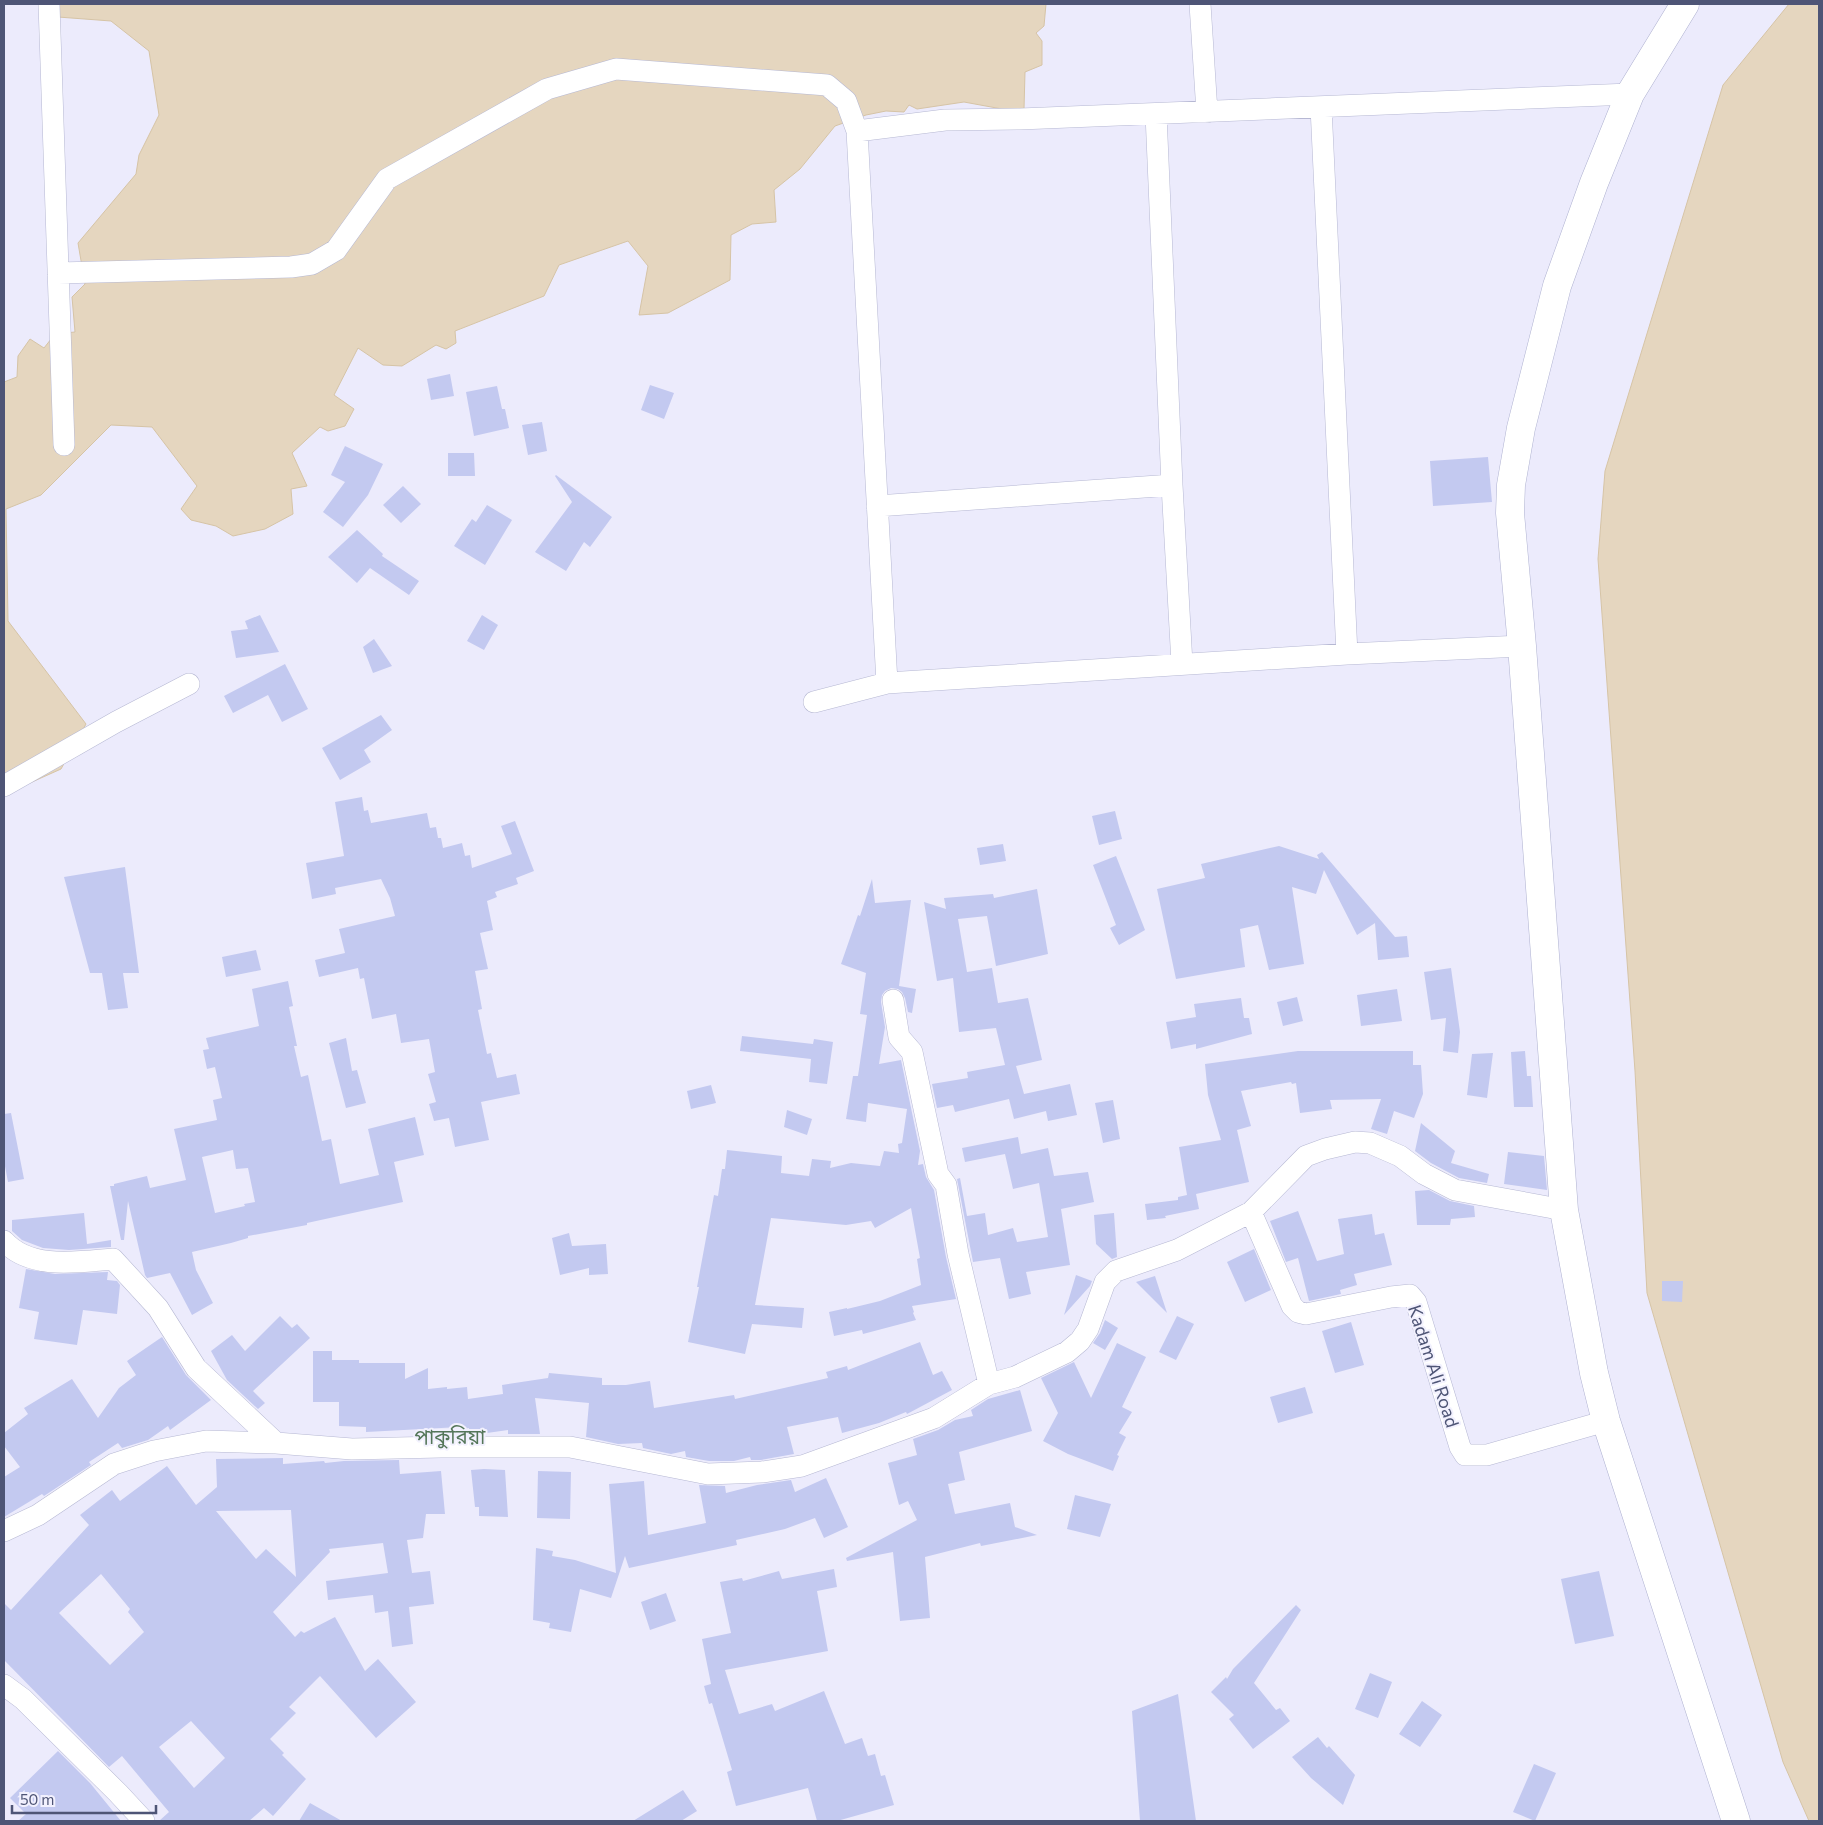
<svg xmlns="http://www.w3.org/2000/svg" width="1823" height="1825" viewBox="0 0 1823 1825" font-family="Commissioner,'Noto Sans Bengali',sans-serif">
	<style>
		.water { fill: #e5d6bf; stroke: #d6c4a6 }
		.building { fill: #c3c9f0; fill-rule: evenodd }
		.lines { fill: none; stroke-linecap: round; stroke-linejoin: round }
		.street-casing { stroke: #b6b8d3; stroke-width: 22 }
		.secondary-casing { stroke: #aeb1d0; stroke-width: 29 }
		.street { stroke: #fff; stroke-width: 21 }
		.secondary { stroke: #fff; stroke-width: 28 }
		.labels { text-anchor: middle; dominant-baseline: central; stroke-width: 4; stroke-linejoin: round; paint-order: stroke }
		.street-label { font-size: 18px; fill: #4e5576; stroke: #f2f1fe }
		.quarter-label { font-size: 20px; fill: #547659; stroke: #f2f1fe }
	</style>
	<rect width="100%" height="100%" fill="#ecebfc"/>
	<!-- water -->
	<path class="water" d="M 56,4 L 1046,4 L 1044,26 L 1036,33 L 1042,41 L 1042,65 L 1025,72 L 1024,109 L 1002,109 L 964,102 L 917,109 L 909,105 L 904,112 L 886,111 L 866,115 L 835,126 L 800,169 L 774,190 L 776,222 L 752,224 L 731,235 L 730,280 L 668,313 L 639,315 L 648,266 L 628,241 L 559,265 L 544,296 L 455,331 L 456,343 L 446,349 L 436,345 L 402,366 L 383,365 L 358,348 L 334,395 L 354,409 L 345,426 L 328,431 L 320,427 L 292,453 L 307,486 L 291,489 L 293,514 L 265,529 L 233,536 L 216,526 L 191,520 L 181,509 L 197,486 L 152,427 L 111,425 L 41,495 L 6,509 L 8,621 L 86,724 L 61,769 L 23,786 L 4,790 L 4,382 L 17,377 L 18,356 L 30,339 L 44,348 L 55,334 L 75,332 L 72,297 L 85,284 L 78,243 L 136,174 L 139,155 L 159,115 L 149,51 L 111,21 L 58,17 Z
		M 1789,4 L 1819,4 L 1819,1821 L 1809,1821 L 1783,1762 L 1647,1293 L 1635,1071 L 1598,559 L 1605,471 L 1723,85 Z"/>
	<!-- building -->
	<path class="building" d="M 450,374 L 454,396 L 431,400 L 427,379 Z
		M 650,385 L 674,393 L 664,419 L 641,410 Z
		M 497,386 L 502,409 L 505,409 L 509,428 L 474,436 L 466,392 Z
		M 542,422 L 547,451 L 528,455 L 522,425 Z
		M 345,446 L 383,464 L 368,495 L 343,527 L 323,512 L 345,482 L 331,475 Z
		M 448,453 L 474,453 L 475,476 L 448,476 Z
		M 1488,457 L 1492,502 L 1433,506 L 1430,461 Z
		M 556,475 L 612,517 L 590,547 L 584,542 L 566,571 L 535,552 L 572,502 L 555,476 Z
		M 403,486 L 421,504 L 401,523 L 383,505 Z
		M 487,505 L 512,520 L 485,565 L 454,546 L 472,519 L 476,522 Z
		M 357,530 L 383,554 L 382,556 L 419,581 L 409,595 L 370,568 L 357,583 L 328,557 Z
		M 260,615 L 279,652 L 236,658 L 231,631 L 248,629 L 245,621 Z
		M 482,615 L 498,625 L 484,650 L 467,641 Z
		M 374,639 L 392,666 L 373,673 L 363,647 Z
		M 285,664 L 308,709 L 282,722 L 268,695 L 233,713 L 224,696 Z
		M 381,715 L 392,730 L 364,750 L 371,762 L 340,780 L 322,748 Z
		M 362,797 L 364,811 L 368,810 L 371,823 L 427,813 L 430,828 L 436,827 L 438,838 L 441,838 L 443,848 L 462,843 L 465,856 L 470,855 L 472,868 L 512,854 L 501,826 L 515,821 L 534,871 L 516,878 L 518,884 L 495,892 L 497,897 L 487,901 L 493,930 L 480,933 L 488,969 L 475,971 L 482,1009 L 478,1010 L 487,1054 L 491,1053 L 497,1078 L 516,1074 L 520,1094 L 481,1102 L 489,1140 L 455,1147 L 449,1118 L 434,1121 L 429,1104 L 436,1102 L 428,1074 L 435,1072 L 429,1039 L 401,1043 L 396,1014 L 372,1019 L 364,978 L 360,979 L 358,968 L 319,977 L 315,960 L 345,953 L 339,929 L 395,916 L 390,898 L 381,879 L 335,888 L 336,894 L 312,899 L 306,863 L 344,856 L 335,802 Z
		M 1115,811 L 1122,839 L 1099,845 L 1092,816 Z
		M 1003,844 L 1006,861 L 980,865 L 977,848 Z
		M 1279,846 L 1319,859 L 1317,855 L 1322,852 L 1395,937 L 1407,936 L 1409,957 L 1378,960 L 1375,923 L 1357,935 L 1324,870 L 1316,894 L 1292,887 L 1304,964 L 1269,970 L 1258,925 L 1240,929 L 1245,967 L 1176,979 L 1157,889 L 1205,878 L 1201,864 Z
		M 1116,856 L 1145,930 L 1119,945 L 1110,928 L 1116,925 L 1093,865 Z
		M 125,867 L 139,973 L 123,973 L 128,1008 L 108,1010 L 102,973 L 90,973 L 64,877 Z
		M 872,879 L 875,903 L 911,900 L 899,986 L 916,989 L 912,1013 L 908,1012 L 905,998 L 902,992 L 898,989 L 891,988 L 885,991 L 882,995 L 881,1002 L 885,1027 L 879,1064 L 901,1060 L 920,1151 L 918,1165 L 923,1164 L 926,1177 L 934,1190 L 946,1257 L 956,1299 L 912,1306 L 914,1312 L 913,1313 L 916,1320 L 863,1334 L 862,1330 L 834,1336 L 829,1312 L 847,1308 L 847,1309 L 880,1301 L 921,1285 L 917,1259 L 920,1258 L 911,1208 L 875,1228 L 871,1221 L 846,1225 L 771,1218 L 755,1305 L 804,1308 L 802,1328 L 752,1324 L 745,1354 L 688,1342 L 699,1287 L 697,1287 L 714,1195 L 718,1196 L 722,1169 L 725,1169 L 727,1150 L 782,1156 L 781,1173 L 809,1176 L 812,1159 L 831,1161 L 830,1168 L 851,1163 L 880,1166 L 884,1151 L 899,1153 L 898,1144 L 902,1143 L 907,1109 L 868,1103 L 866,1122 L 846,1119 L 853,1076 L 858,1076 L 867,1015 L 860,1014 L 866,973 L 841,964 L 858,915 L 860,916 Z
		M 1037,889 L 1048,954 L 996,966 L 987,916 L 958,919 L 967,972 L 992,968 L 998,1003 L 1028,998 L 1042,1060 L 1016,1066 L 1024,1094 L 1070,1084 L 1077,1115 L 1048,1121 L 1046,1111 L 1014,1119 L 1009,1099 L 955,1112 L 953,1105 L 937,1108 L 932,1084 L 968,1078 L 967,1072 L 1005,1065 L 996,1028 L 959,1032 L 953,978 L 937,981 L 924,902 L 946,909 L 944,898 L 993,894 L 994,898 Z
		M 256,950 L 261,970 L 226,977 L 222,957 Z
		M 1451,968 L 1460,1032 L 1458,1053 L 1443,1051 L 1446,1018 L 1431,1020 L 1424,972 Z
		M 288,981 L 293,1006 L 289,1007 L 297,1046 L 294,1046 L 301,1077 L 308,1075 L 322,1141 L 331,1139 L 340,1184 L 379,1175 L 368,1129 L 415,1117 L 424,1155 L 394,1162 L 403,1202 L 307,1223 L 307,1225 L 248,1236 L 248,1238 L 231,1243 L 192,1252 L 196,1270 L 213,1303 L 192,1315 L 170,1273 L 147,1278 L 145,1275 L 128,1201 L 124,1240 L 121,1240 L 110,1186 L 114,1186 L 114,1184 L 147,1176 L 150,1188 L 186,1180 L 174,1129 L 217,1120 L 213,1100 L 222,1098 L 215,1067 L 207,1069 L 203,1050 L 209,1049 L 206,1038 L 259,1026 L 252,989 ZM 233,1150 L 236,1169 L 248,1168 L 255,1202 L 244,1204 L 245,1206 L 215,1213 L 202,1157 Z
		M 1397,989 L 1402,1021 L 1361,1026 L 1357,995 Z
		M 1297,997 L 1303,1021 L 1283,1026 L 1277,1002 Z
		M 1241,998 L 1244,1018 L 1249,1018 L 1252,1034 L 1196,1049 L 1196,1044 L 1171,1049 L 1166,1022 L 1196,1017 L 1194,1004 Z
		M 742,1036 L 813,1044 L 814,1039 L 833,1042 L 827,1084 L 809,1082 L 811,1059 L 740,1051 Z
		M 346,1038 L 352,1071 L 357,1070 L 366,1103 L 346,1108 L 329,1043 Z
		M 1298,1051 L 1413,1051 L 1413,1065 L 1421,1065 L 1423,1094 L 1414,1118 L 1394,1111 L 1387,1134 L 1371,1129 L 1381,1099 L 1330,1100 L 1332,1109 L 1300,1113 L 1296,1083 L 1292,1084 L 1291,1082 L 1241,1091 L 1251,1126 L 1237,1130 L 1249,1182 L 1196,1194 L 1199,1209 L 1165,1216 L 1166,1218 L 1147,1220 L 1145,1204 L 1178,1200 L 1178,1197 L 1187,1195 L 1179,1147 L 1221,1140 L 1208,1095 L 1205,1064 Z
		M 1525,1051 L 1527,1076 L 1531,1076 L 1533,1107 L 1514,1107 L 1511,1052 Z
		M 1493,1053 L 1487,1098 L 1467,1095 L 1472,1054 Z
		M 711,1085 L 716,1103 L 691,1109 L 687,1091 Z
		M 1113,1100 L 1120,1139 L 1103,1143 L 1095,1103 Z
		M 787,1110 L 812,1119 L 807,1135 L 784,1127 Z
		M 11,1113 L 24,1179 L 8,1182 L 4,1161 L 4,1114 Z
		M 1421,1123 L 1455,1151 L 1451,1163 L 1489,1174 L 1487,1183 L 1459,1178 L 1431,1163 L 1415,1151 Z
		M 1018,1137 L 1021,1154 L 1048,1148 L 1054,1176 L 1088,1172 L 1094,1202 L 1061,1209 L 1070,1265 L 1026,1272 L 1031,1294 L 1009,1299 L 1000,1258 L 973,1262 L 957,1179 L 960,1178 L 967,1216 L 985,1213 L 988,1235 L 1013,1228 L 1017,1242 L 1048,1237 L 1039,1183 L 1013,1189 L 1005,1154 L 965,1162 L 962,1148 Z
		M 1508,1152 L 1544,1156 L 1547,1190 L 1504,1184 Z
		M 1429,1190 L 1450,1201 L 1474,1206 L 1475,1217 L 1451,1219 L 1450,1225 L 1417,1225 L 1415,1191 Z
		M 1298,1211 L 1317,1261 L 1344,1254 L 1338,1219 L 1372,1214 L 1375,1235 L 1384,1233 L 1392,1265 L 1354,1274 L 1357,1285 L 1340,1290 L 1341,1294 L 1309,1301 L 1298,1258 L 1286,1262 L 1270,1221 Z
		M 84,1213 L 87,1244 L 111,1240 L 111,1247 L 69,1250 L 43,1248 L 22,1240 L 12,1231 L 12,1220 Z
		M 1114,1213 L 1117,1257 L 1112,1259 L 1096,1244 L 1094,1215 Z
		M 569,1233 L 572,1246 L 606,1244 L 608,1274 L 589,1275 L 589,1268 L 560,1275 L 552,1238 Z
		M 1254,1249 L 1271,1290 L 1245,1302 L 1227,1262 Z
		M 26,1269 L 55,1274 L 108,1272 L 107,1280 L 117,1281 L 120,1285 L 117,1314 L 83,1310 L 77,1345 L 34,1339 L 39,1312 L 19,1308 Z
		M 1076,1275 L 1092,1281 L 1090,1286 L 1064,1315 Z
		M 1155,1276 L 1167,1313 L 1136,1282 Z
		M 1662,1281 L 1683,1281 L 1682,1302 L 1662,1301 Z
		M 280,1316 L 292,1328 L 297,1324 L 310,1338 L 253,1391 L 265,1403 L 258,1409 L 227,1380 L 211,1351 L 232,1335 L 245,1351 Z
		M 1177,1316 L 1194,1324 L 1176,1360 L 1159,1352 Z
		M 1105,1320 L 1118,1328 L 1105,1350 L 1093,1343 L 1100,1333 Z
		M 1351,1322 L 1364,1365 L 1335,1373 L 1322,1331 Z
		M 162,1337 L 186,1375 L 211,1400 L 170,1430 L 168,1426 L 148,1440 L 122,1448 L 118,1443 L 89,1462 L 91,1465 L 44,1496 L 42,1494 L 4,1517 L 4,1477 L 20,1467 L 4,1446 L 4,1433 L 28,1414 L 24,1408 L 72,1379 L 98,1418 L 119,1388 L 136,1375 L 127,1361 Z
		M 920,1342 L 933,1375 L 942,1371 L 952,1390 L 907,1414 L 906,1412 L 879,1423 L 842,1433 L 838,1417 L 787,1427 L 794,1454 L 761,1460 L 751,1460 L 750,1457 L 734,1461 L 709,1461 L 686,1457 L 685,1451 L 671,1454 L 643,1448 L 642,1443 L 618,1444 L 586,1437 L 589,1403 L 535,1398 L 540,1434 L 508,1434 L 508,1430 L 480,1434 L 479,1430 L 469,1431 L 469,1428 L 460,1429 L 460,1427 L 366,1432 L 366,1427 L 339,1426 L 339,1402 L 313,1402 L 313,1351 L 332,1351 L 332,1360 L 359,1360 L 359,1363 L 405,1363 L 405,1379 L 428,1368 L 428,1389 L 447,1387 L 447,1389 L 467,1387 L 468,1399 L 503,1394 L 502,1385 L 548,1378 L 549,1373 L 602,1378 L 602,1385 L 626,1385 L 650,1381 L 654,1408 L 734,1395 L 735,1399 L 828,1378 L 826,1372 L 847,1366 L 848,1370 Z
		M 1117,1343 L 1146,1357 L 1122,1407 L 1132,1412 L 1119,1433 L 1126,1437 L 1117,1455 L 1119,1456 L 1113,1471 L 1068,1454 L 1043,1441 L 1058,1413 L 1041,1378 L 1074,1362 L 1091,1398 Z
		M 1305,1387 L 1313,1413 L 1278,1423 L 1270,1397 Z
		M 1020,1390 L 1032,1431 L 959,1452 L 965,1480 L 948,1484 L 955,1514 L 1010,1503 L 1015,1527 L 1037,1535 L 981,1546 L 980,1543 L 925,1557 L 930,1618 L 900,1621 L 893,1552 L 847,1561 L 846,1558 L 917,1520 L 908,1501 L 899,1505 L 888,1463 L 917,1455 L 913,1439 L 938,1430 L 955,1420 L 973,1416 L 971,1410 L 988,1399 Z
		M 283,1458 L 283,1464 L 324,1461 L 325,1463 L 344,1461 L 399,1460 L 400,1474 L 441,1471 L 445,1514 L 426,1514 L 423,1538 L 407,1540 L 412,1573 L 430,1571 L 434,1604 L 409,1607 L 413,1644 L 392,1647 L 388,1611 L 375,1613 L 373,1595 L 328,1600 L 326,1581 L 388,1573 L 383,1543 L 329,1549 L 330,1552 L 273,1612 L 295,1637 L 301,1631 L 304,1633 L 335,1617 L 365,1671 L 378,1659 L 416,1702 L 376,1738 L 320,1676 L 289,1707 L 296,1713 L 270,1739 L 284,1753 L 282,1755 L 306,1779 L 273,1816 L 264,1808 L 249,1821 L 159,1821 L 169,1812 L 122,1756 L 109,1767 L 4,1660 L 4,1603 L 11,1610 L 89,1525 L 80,1515 L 112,1490 L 120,1501 L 167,1466 L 196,1505 L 217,1487 L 216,1459 ZM 291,1510 L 296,1577 L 266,1549 L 256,1559 L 216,1511 ZM 101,1574 L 130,1609 L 128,1612 L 144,1632 L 110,1665 L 59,1613 ZM 191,1721 L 225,1758 L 194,1788 L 159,1747 Z
		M 484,1469 L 505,1470 L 508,1517 L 479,1516 L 479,1507 L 475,1507 L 471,1470 Z
		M 538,1471 L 571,1472 L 570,1519 L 537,1518 Z
		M 826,1478 L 848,1527 L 824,1538 L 815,1518 L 785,1529 L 736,1540 L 737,1545 L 629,1568 L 625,1556 L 611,1598 L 580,1589 L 571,1632 L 549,1628 L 550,1623 L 533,1620 L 536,1548 L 553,1551 L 552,1556 L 575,1560 L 616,1573 L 609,1484 L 644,1481 L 648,1535 L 706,1523 L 699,1485 L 725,1486 L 726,1493 L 757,1485 L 791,1480 L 795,1492 Z
		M 1075,1495 L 1111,1504 L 1100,1537 L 1067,1529 Z
		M 834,1569 L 837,1587 L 817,1591 L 828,1651 L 725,1670 L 739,1714 L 772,1704 L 775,1711 L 824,1691 L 845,1744 L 862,1738 L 868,1756 L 875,1754 L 881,1776 L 885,1775 L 894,1805 L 837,1821 L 817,1821 L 808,1788 L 736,1806 L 727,1772 L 732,1770 L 712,1703 L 709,1704 L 704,1686 L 711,1684 L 702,1639 L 731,1633 L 720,1582 L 742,1578 L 743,1581 L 779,1571 L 782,1579 Z
		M 1599,1571 L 1614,1636 L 1575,1644 L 1561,1579 Z
		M 666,1593 L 676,1621 L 650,1630 L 641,1602 Z
		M 1296,1605 L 1301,1610 L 1254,1683 L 1276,1710 L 1280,1708 L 1290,1721 L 1253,1749 L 1229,1719 L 1234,1715 L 1211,1692 L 1226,1677 L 1227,1679 L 1233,1669 Z
		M 1370,1673 L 1392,1682 L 1378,1718 L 1355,1709 Z
		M 1178,1694 L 1196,1821 L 1140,1821 L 1132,1711 Z
		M 1422,1701 L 1442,1715 L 1420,1747 L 1399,1734 Z
		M 1318,1737 L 1327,1748 L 1329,1746 L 1355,1775 L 1343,1805 L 1311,1778 L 1292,1757 Z
		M 58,1751 L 90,1783 L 121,1821 L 18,1821 L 26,1814 L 10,1798 Z
		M 1534,1764 L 1556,1773 L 1535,1821 L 1513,1812 Z
		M 683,1790 L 697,1811 L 681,1821 L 633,1821 Z
		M 310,1803 L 342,1821 L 299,1821 Z"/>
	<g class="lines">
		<defs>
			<path id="street" d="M 49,4 L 64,445
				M 1200,4 L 1207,112
				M 1321,107 L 1347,654
				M 1156,114 L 1172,485 L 1182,664
				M 857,131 L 945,120 L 1020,119 L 1630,94
				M 58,273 L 291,267 L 312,264 L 336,250 L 387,179 L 547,89 L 616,69 L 827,85 L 846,101 L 857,131 L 887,683
				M 877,506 L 1172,485
				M 814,702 L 887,683 L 1347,654 L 1522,646
				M 4,786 L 116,722 L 189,684
				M 893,1000 L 899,1037 L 912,1052 L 938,1174 L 946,1185 L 958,1254 L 989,1384
				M 1251,1212 L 1292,1306 L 1298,1312 L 1306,1314 L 1391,1297 L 1410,1295 L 1416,1302 L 1460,1447 L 1465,1455 L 1487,1455 L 1606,1421
				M 4,1241 C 30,1270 77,1262 113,1259 L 158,1308 L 196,1368 L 276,1443
				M 4,1531 L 38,1515 L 114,1464 L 154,1451 L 206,1441 L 276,1443 L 352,1449 L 441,1447 L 570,1447 L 708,1474 L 762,1472 L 802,1466 L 934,1418 L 989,1384 L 1015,1377 L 1067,1352 L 1080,1341 L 1088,1329 L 1105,1282 L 1116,1271 L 1177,1250 L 1251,1212 L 1306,1156 L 1325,1149 L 1355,1142 L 1370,1143 L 1400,1156 L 1424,1174 L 1455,1190 L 1564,1210
				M 4,1685 L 23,1699 L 118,1793 L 144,1821"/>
			<path id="secondary" d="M 1685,4 L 1630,94 L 1594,183 L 1557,286 L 1521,428 L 1511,485 L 1510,513 L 1522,646 L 1564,1210 L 1594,1373 L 1606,1421 L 1736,1821"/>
		</defs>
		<!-- street casing -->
		<use href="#street" class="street-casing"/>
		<!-- secondary casing -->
		<use href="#secondary" class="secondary-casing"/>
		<!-- street -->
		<use href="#street" class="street"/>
		<!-- secondary -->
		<use href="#secondary" class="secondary"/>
	</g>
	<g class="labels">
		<!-- street labels -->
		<g class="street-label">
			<text transform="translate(1434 1366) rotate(72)">Kadam Ali Road</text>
		</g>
		<!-- quarter labels -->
		<g class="quarter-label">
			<text x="450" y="1436">পাকুরিয়া</text>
		</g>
	</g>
	<!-- border -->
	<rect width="1823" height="1825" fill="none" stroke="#4e5576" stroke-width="10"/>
	<!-- scale -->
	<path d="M12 1805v8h144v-8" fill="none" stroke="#4e5576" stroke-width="2.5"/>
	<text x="20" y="1805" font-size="15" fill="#4e5576" stroke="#f2f1fe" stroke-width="4" paint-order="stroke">50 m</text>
</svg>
